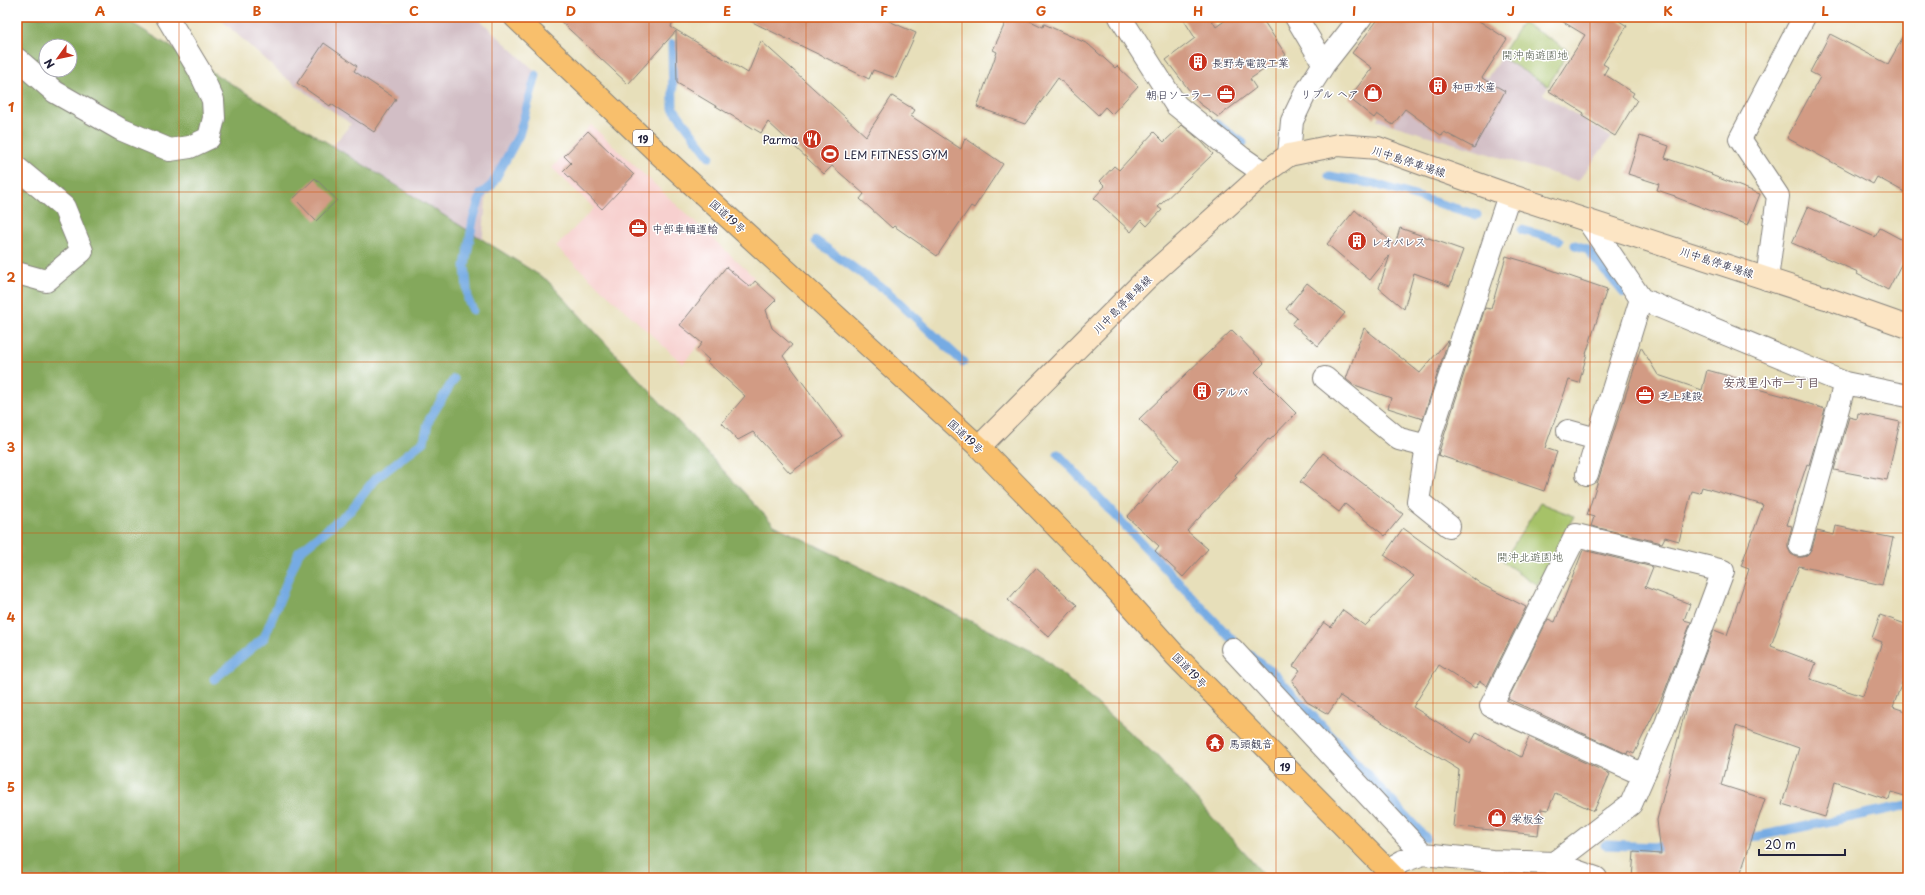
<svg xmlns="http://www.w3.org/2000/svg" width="1925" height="895" viewBox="0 0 1925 895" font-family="'Playpen Sans','Klee One',sans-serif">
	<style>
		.built { fill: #f7d0cf }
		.industrial { fill: #d2bec5 }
		.green { fill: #a6c268; stroke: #647252 }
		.forest { fill: #84a85c; stroke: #53654c; fill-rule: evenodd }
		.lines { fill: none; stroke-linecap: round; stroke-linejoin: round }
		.stream { stroke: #76abe3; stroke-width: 9 }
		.building { fill: #d29b84 }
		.street-casing { stroke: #84807a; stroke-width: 24 }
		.secondary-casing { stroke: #84807a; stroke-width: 24 }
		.highway-casing { stroke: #84807a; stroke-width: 24 }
		.street { stroke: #fff; stroke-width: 22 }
		.secondary { stroke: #fce5c4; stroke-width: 22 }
		.highway { stroke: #f8bf6c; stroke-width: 22 }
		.grid { fill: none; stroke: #d45411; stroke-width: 1; stroke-opacity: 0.55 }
		.labels { text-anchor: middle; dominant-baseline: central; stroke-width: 3; stroke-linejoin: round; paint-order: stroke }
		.shield { fill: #fff; stroke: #646476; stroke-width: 1 }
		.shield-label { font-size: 10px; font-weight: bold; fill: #22223b }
		.park-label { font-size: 11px; fill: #505a4b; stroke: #fff }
		.poi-label { font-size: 11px; fill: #22223b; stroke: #fff; text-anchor: start }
		.street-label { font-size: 11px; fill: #22223b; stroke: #fff }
		.neighbourhood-label { font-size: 12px; font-weight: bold; fill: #604c55; stroke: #fff }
		.neatline { fill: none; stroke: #d45411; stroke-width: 1.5 }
		.grid-label { font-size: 13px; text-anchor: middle; font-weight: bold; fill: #d45411 }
	</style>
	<rect width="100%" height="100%" fill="#fff"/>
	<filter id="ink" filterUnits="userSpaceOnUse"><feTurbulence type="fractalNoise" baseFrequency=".025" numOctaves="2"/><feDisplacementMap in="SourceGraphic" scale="8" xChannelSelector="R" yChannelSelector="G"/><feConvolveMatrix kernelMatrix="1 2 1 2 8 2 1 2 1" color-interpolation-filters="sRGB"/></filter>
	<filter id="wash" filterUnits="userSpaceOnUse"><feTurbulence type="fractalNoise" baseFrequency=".012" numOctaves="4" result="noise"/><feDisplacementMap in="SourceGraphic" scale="16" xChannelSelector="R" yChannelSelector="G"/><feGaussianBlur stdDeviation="0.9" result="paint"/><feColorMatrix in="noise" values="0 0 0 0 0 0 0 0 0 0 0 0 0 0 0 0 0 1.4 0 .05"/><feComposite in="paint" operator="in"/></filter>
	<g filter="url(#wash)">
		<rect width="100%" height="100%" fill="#e7dfba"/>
		<!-- built -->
		<path class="built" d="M 591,125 L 754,277 L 683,364 L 556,247 L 594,208 L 552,168 Z"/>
		<!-- industrial -->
		<path class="industrial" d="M 218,17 L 477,17 L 534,70 L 513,144 L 487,189 L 481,257 L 288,199 L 351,124 L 283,76 Z
			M 1434,42 L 1487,78 L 1501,57 L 1548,86 L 1543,94 L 1611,137 L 1578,181 L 1376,120 Z"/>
		<!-- green -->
		<path class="green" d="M 1522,22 L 1569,51 L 1548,86 L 1501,57 Z
			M 1540,503 L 1574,516 L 1537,585 L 1503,562 Z"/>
		<!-- forest -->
		<path class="forest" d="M 17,17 L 122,17 L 367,167 L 547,280 L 774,525 L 1040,655 L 1158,757 L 1267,878 L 17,878 ZM 46,46 L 70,46 L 70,70 L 46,70 Z"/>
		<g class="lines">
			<!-- stream -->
			<path class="stream" d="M 672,44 L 673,108 L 710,157
				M 1216,124 L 1243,143
				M 1329,176 L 1375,184 L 1477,215
				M 1522,230 L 1559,240
				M 816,241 L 889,293 L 963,362
				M 1575,245 L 1587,249 L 1624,293
				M 473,310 L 468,300 L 465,266 L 473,220 L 481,194 L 492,185 L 519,135 L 536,75
				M 1058,454 L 1238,646
				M 1250,655 L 1273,673 L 1426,838
				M 214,679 L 264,638 L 299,552 L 351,510 L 374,480 L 424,441 L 429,420 L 454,379
				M 1741,838 L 1759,836 L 1908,805
				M 1605,845 L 1660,847 L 1672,846"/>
		</g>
		<g id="blocks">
			<!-- building -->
			<path class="building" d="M 556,17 L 674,17 L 671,27 L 748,73 L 761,41 L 866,136 L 892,96 L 915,110 L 911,116 L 961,149 L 965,138 L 1003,164 L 974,208 L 971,206 L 937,256 L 894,226 L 892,228 L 860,199 L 864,194 L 832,166 L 824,174 L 768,122 L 761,133 L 677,83 L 676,31 L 628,84 Z
				M 742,17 L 880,17 L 916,33 L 896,78 L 873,70 L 869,79 Z
				M 1008,17 L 1022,17 L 1043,27 L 1044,24 L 1088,44 L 1115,68 L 1117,66 L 1138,86 L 1112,114 L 1105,107 L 1098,115 L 1058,78 L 1025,124 L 977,107 L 997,52 L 993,50 Z
				M 1182,17 L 1210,17 L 1216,27 L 1230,17 L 1261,17 L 1286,55 L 1250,79 L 1256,88 L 1218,117 L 1199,103 L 1166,60 L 1195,38 Z
				M 1380,17 L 1473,17 L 1507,39 L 1482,78 L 1505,91 L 1474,148 L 1444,132 L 1442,136 L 1405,109 L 1393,125 L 1377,114 L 1374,118 L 1349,98 L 1372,68 L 1352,53 Z
				M 1555,17 L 1613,17 L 1627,26 L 1603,64 L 1608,67 L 1604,74 L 1634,93 L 1632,96 L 1637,100 L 1615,136 L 1582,116 L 1584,113 L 1549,91 L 1585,35 Z
				M 1908,28 L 1908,194 L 1877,177 L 1873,184 L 1787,138 L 1820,77 L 1810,72 L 1830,34 L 1888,64 Z
				M 324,43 L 357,66 L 354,71 L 396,99 L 374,132 L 331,104 L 330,106 L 297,83 Z
				M 1182,125 L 1201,141 L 1213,154 L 1158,207 L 1162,210 L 1147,226 L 1141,220 L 1131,232 L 1094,198 L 1105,186 L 1100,181 L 1114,166 L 1119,170 L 1154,132 L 1164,142 Z
				M 588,131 L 634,175 L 602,209 L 563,171 L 571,163 L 564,156 Z
				M 1640,136 L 1669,146 L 1665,158 L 1712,174 L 1711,175 L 1760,194 L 1748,225 L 1675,197 L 1675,196 L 1657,190 L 1659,184 L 1628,174 Z
				M 315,178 L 337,200 L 316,221 L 294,198 Z
				M 1808,207 L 1875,237 L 1880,228 L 1908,243 L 1908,251 L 1888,290 L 1857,274 L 1858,272 L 1792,243 Z
				M 1355,210 L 1395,245 L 1400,228 L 1463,250 L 1450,286 L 1414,273 L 1404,309 L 1379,288 L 1390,255 L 1370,280 L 1327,244 Z
				M 1506,256 L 1540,266 L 1607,289 L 1586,354 L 1587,354 L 1579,383 L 1569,380 L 1545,448 L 1557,452 L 1544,491 L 1438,455 L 1485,308 L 1491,309 Z
				M 726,267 L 750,287 L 755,281 L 776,300 L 766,310 L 772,328 L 792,345 L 783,356 L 842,436 L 790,473 L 753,432 L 738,440 L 722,423 L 745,396 L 707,362 L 709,360 L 697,349 L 702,343 L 680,325 Z
				M 1307,283 L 1345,313 L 1318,346 L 1292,324 L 1297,318 L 1286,309 Z
				M 1364,328 L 1420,373 L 1447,341 L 1448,341 L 1423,419 L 1388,408 L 1391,398 L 1352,384 L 1346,379 Z
				M 1232,330 L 1264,363 L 1255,372 L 1296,413 L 1270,440 L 1268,439 L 1235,475 L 1237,477 L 1187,531 L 1208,549 L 1183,577 L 1155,551 L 1159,546 L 1127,517 L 1179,460 L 1139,419 Z
				M 1641,347 L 1658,375 L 1702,390 L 1707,370 L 1744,380 L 1742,385 L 1788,397 L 1825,409 L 1809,465 L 1807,464 L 1787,525 L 1792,526 L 1788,542 L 1788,548 L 1791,554 L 1797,557 L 1803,557 L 1808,554 L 1812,548 L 1817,531 L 1834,535 L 1836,526 L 1893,538 L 1882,585 L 1799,566 L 1771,646 L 1816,663 L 1810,679 L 1863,696 L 1882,642 L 1872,638 L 1880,615 L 1908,625 L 1908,666 L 1893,707 L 1908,712 L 1908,797 L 1891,792 L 1889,800 L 1835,782 L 1825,817 L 1782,804 L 1799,748 L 1736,726 L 1721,785 L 1765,799 L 1739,878 L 1632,878 L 1634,852 L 1661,854 L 1657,820 L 1687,704 L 1714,630 L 1727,635 L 1749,569 L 1741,566 L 1763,505 L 1702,487 L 1700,493 L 1692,491 L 1679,541 L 1665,537 L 1662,543 L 1591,526 L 1594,517 L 1587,515 Z
				M 1858,413 L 1900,422 L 1887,480 L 1834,470 L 1849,417 L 1857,419 Z
				M 1323,453 L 1403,514 L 1385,536 L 1345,504 L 1339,512 L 1300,482 Z
				M 1403,528 L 1481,584 L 1526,607 L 1487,686 L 1480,681 L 1475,688 L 1439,665 L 1413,707 L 1471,743 L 1477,732 L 1521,757 L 1529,737 L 1610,774 L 1594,811 L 1555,793 L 1548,810 L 1541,809 L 1538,835 L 1453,826 L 1459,770 L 1340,696 L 1328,714 L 1307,702 L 1292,681 L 1300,670 L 1293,666 L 1324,622 L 1331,627 L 1343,610 L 1365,626 L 1414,576 L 1384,555 Z
				M 1583,550 L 1653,567 L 1645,587 L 1690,604 L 1684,620 L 1691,622 L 1664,693 L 1634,754 L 1628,751 L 1627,754 L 1508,699 L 1548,619 L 1555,622 Z
				M 1036,568 L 1077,605 L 1049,637 L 1008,600 Z"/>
		</g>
	</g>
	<g filter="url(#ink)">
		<use href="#blocks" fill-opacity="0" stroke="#84807a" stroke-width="1"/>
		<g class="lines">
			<defs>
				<path id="street" d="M 1120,17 L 1176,105 L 1242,158 L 1264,173
					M 1296,17 L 1324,64
					M 17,59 L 55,92 L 120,129 L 170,150 L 190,147 L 209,138 L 214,118 L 213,100 L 199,70 L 167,17
					M 1289,155 L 1292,121 L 1305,94 L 1324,64 L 1361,17
					M 17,168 L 64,207 L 82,251 L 46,281 L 17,273
					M 1588,221 L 1641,299 L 1845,383 L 1908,396
					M 1767,279 L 1778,196 L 1740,139 L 1804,17
					M 1325,378 L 1399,439 L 1427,446 L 1509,195
					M 1568,431 L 1597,439
					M 1427,446 L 1418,501 L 1449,526
					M 1587,474 L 1641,299
					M 1800,545 L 1845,383
					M 1232,649 L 1423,854
					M 1554,863 L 1631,804 L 1666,724 L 1723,571 L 1576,535 L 1491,706 L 1644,775
					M 1387,870 L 1403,861 L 1423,854 L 1492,861 L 1554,863 L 1596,878"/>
				<path id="secondary" d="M 979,447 L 1146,279 L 1264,173 L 1289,155 L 1338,145 L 1378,148 L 1509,195 L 1826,298 L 1908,327"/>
				<path id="highway" d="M 515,17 L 656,151 L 979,447 L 1092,563 L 1175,655 L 1395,878"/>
			</defs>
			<!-- street casing -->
			<use href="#street" class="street-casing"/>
			<!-- secondary casing -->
			<use href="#secondary" class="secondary-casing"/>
			<!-- highway casing -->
			<use href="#highway" class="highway-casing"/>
			<!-- street -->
			<use href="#street" class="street"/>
			<!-- secondary -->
			<use href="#secondary" class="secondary"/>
			<!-- highway -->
			<use href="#highway" class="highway"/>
		</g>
	</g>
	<!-- grid -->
	<path class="grid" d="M 179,17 L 179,878M 336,17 L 336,878M 492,17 L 492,878M 649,17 L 649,878M 806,17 L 806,878M 962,17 L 962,878M 1119,17 L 1119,878M 1276,17 L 1276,878M 1433,17 L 1433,878M 1590,17 L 1590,878M 1746,17 L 1746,878M 17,192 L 1908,192M 17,362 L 1908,362M 17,533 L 1908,533M 17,703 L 1908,703"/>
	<!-- icons -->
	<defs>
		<symbol id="building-disc" viewBox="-11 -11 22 22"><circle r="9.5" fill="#c8321e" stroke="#fff"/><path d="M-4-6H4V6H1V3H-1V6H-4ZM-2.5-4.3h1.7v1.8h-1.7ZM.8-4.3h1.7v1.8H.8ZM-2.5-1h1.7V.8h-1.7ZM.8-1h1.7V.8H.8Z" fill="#fff"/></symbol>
		<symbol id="shop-disc" viewBox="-11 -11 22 22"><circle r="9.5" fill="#c8321e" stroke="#fff"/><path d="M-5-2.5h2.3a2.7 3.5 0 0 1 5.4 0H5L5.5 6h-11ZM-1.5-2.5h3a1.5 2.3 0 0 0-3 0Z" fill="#fff"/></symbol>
		<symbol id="office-disc" viewBox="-11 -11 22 22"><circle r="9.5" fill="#c8321e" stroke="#fff"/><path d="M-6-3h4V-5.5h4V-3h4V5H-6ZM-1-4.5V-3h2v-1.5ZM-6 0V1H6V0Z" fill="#fff"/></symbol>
		<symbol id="restaurant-disc" viewBox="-11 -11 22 22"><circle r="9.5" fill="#c8321e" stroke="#fff"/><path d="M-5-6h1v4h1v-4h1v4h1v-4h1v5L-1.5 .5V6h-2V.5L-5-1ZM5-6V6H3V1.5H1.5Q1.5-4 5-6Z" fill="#fff"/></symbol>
		<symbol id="stadium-disc" viewBox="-11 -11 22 22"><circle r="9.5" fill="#c8321e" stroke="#fff"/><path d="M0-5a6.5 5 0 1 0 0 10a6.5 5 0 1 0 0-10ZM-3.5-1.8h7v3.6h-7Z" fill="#fff"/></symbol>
		<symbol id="temple-disc" viewBox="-11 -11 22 22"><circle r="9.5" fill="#c8321e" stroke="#fff"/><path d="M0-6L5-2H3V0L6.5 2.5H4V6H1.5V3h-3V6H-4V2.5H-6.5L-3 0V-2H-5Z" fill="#fff"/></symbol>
	</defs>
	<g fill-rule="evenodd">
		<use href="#building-disc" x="1187" y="51" width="22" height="22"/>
		<use href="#building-disc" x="1427" y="75" width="22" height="22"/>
		<use href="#shop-disc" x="1362" y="82" width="22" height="22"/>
		<use href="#office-disc" x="1215" y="83" width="22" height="22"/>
		<use href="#restaurant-disc" x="801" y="128" width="22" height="22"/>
		<use href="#stadium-disc" x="819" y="143" width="22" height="22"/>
		<use href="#office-disc" x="627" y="217" width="22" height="22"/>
		<use href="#building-disc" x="1346" y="230" width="22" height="22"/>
		<use href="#building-disc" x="1191" y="380" width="22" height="22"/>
		<use href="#office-disc" x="1634" y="384" width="22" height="22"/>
		<use href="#temple-disc" x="1204" y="732" width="22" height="22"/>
		<use href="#shop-disc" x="1486" y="807" width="22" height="22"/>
	</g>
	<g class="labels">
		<!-- shield labels -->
		<g class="shield">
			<rect x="633" y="130" width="20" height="16" rx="3"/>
			<rect x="1275" y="758" width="20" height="16" rx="3"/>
		</g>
		<g class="shield-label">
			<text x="643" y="138">19</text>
			<text x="1285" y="766">19</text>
		</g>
		<!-- park labels -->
		<g class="park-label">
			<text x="1535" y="54">開沖南遊園地</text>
			<text x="1530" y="556">開沖北遊園地</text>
		</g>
		<!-- poi labels -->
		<g class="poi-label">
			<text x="1212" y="62">長野寿電設工業</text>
			<text x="1452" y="86">和田水産</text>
			<text x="1359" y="93" text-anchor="end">リプル ヘア</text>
			<text x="1212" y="94" text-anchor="end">朝日ソーラー</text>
			<text x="798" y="139" text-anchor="end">Parma</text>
			<text x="844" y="154">LEM FITNESS GYM</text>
			<text x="652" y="228">中部車輌運輸</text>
			<text x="1371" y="241">レオパレス</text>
			<text x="1216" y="391">アルバ</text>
			<text x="1659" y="395">芝上建設</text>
			<text x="1229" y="743">馬頭観音</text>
			<text x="1511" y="818">栄板金</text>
		</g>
		<!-- street labels -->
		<g class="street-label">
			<text transform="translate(1409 161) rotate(18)">川中島停車場線</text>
			<text transform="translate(728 216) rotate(42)">国道19号</text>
			<text transform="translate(1717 262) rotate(18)">川中島停車場線</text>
			<text transform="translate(1122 304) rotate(-45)">川中島停車場線</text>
			<text transform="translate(966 436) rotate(43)">国道19号</text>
			<text transform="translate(1190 670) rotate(46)">国道19号</text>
		</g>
		<!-- neighbourhood labels -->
		<g class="neighbourhood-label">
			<text x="1771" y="382">安茂里小市一丁目</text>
		</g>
	</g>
	<!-- margin -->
	<rect width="1925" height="895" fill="none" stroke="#fff" stroke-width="44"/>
	<!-- north arrow -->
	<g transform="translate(58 58) rotate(237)"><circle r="19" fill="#ffffff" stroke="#a7a7b1"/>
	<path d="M0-3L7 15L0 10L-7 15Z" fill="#c8321e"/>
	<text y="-6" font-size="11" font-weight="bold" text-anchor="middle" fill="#22223b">N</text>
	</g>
	<!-- scale -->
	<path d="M1759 849v6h86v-6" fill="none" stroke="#22223b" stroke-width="2"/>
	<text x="1765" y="849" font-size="12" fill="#22223b" stroke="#ffffff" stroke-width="3" paint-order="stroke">20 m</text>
	<rect x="22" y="22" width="1881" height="851" class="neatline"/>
	<g class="grid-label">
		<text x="100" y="16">A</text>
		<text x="257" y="16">B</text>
		<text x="414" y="16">C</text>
		<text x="571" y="16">D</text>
		<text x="727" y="16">E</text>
		<text x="884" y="16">F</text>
		<text x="1041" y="16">G</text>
		<text x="1198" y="16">H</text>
		<text x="1354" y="16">I</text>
		<text x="1511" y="16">J</text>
		<text x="1668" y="16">K</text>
		<text x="1825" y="16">L</text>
		<text x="11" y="112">1</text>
		<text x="11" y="282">2</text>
		<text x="11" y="452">3</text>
		<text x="11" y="622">4</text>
		<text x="11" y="792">5</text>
	</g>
</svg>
